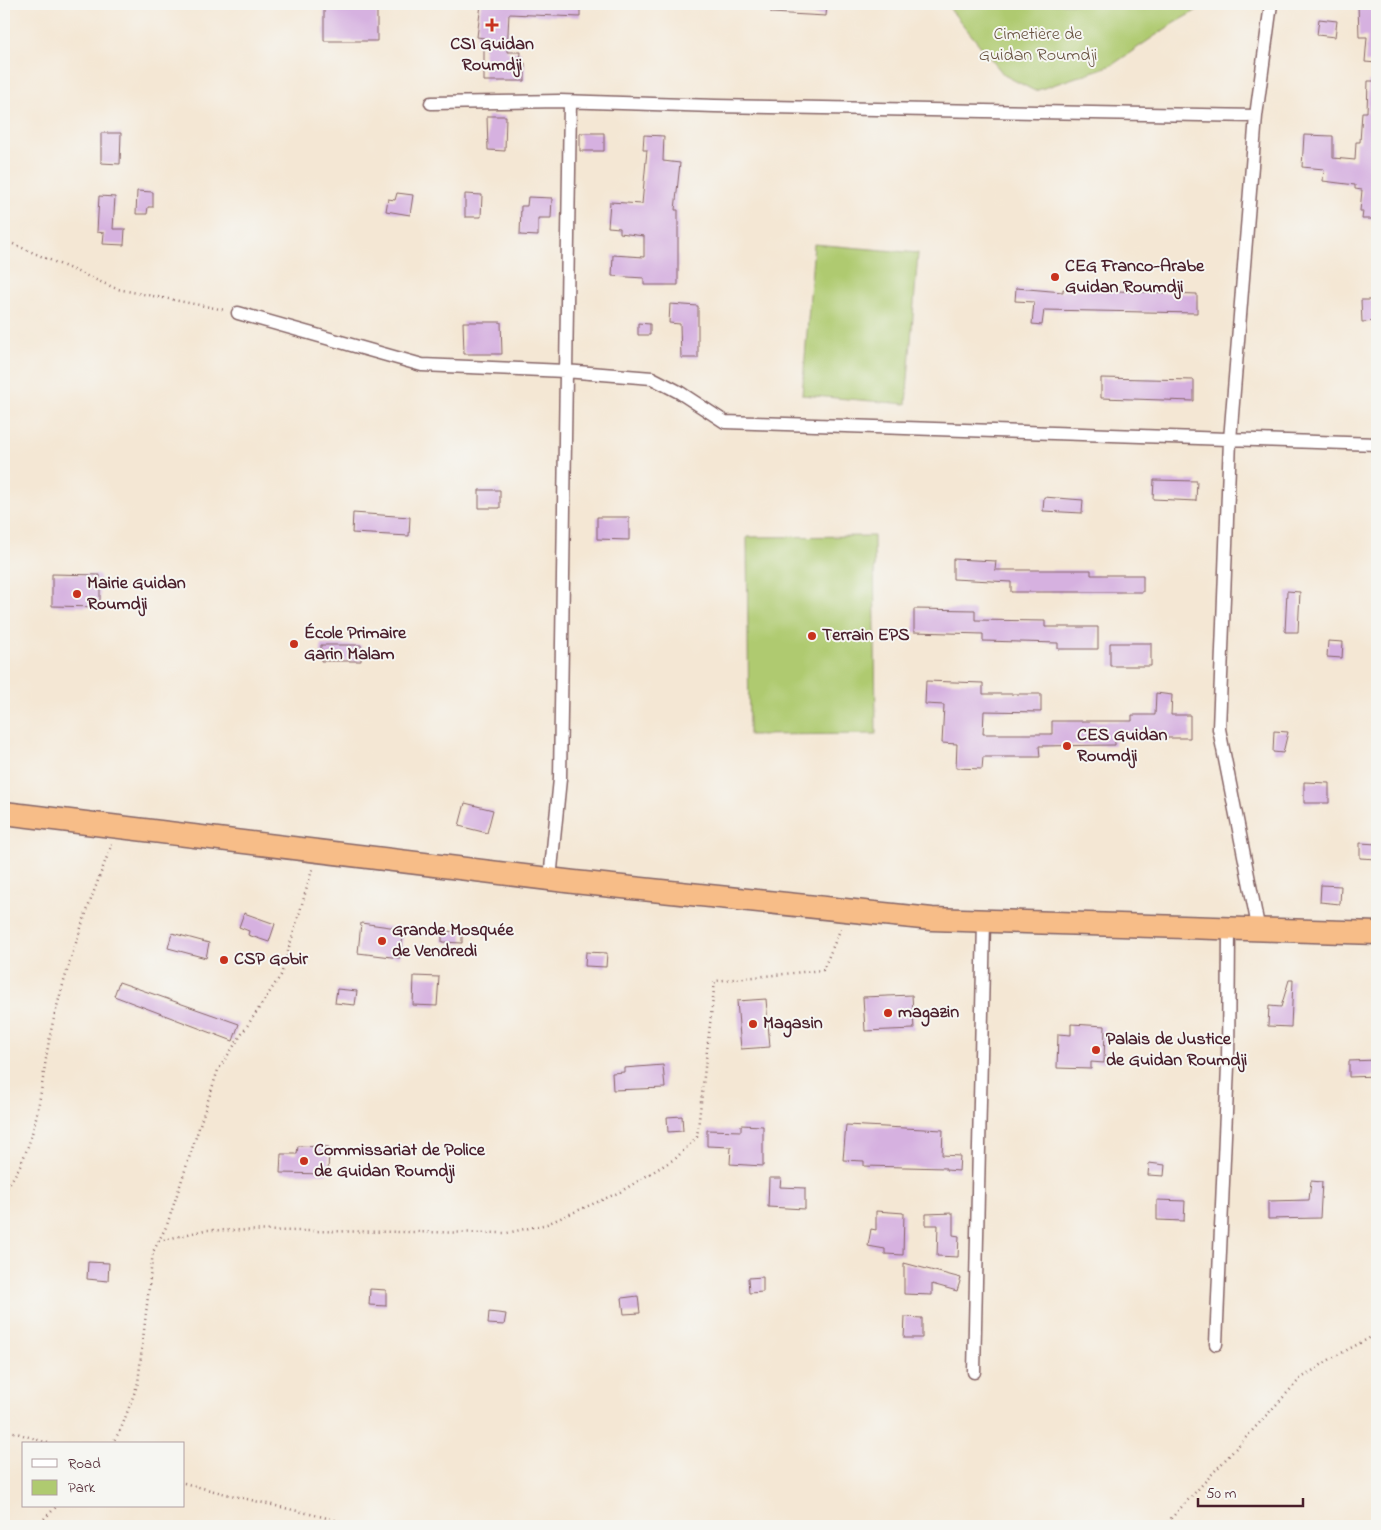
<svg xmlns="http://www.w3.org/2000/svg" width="1381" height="1530" viewBox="0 0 1381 1530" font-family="'Indie Flower',sans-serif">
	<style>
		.green { fill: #afca70; stroke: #7c744e }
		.building { fill: #d6b1e0 }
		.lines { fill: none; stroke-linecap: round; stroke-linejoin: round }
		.street-casing { stroke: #866566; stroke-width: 15 }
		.highway-casing { stroke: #866566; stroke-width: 25 }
		.path { stroke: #866566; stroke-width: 2.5; stroke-dasharray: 1 4; stroke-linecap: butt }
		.street { stroke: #fff; stroke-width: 12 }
		.highway { stroke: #f7bd88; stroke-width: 22 }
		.poi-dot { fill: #c8321e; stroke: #f6f6f2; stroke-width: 2 }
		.labels { text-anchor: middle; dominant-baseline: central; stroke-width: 4; stroke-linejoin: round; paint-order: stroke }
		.park-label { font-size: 18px; fill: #685240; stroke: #f6f6f2 }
		.poi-label { font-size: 18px; font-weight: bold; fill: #4a1f2b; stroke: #f6f6f2; text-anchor: start }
	</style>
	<rect width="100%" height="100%" fill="#f6f6f2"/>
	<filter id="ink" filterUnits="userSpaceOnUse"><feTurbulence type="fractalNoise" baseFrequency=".02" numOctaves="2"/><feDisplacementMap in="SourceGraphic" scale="10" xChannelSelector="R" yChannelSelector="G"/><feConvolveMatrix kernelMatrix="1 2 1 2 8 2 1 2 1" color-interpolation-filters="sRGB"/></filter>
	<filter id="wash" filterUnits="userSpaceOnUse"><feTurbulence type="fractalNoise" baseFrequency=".0096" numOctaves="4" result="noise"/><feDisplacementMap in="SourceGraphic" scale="20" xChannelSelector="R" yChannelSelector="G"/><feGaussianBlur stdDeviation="1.12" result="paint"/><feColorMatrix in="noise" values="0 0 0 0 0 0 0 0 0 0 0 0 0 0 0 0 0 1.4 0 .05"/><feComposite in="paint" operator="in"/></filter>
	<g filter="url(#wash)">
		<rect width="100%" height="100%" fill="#f4e7d4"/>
		<!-- green -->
		<path class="green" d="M 946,4 L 1208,4 L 1174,23 L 1112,65 L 1035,91 L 1004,75 Z
			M 814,244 L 918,253 L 906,404 L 802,395 Z
			M 874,536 L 876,734 L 749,735 L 747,537 Z"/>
		<g id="blocks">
			<!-- building -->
			<path class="building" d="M 324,4 L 377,4 L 377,41 L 324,41 Z
				M 481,4 L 580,4 L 580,17 L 509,14 L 507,52 L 521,52 L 520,63 L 525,63 L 525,81 L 484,81 L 484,38 L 477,37 Z
				M 771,4 L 827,4 L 826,16 L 771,13 Z
				M 1358,4 L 1377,4 L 1377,63 L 1365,62 L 1367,37 L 1359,37 Z
				M 1319,19 L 1337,21 L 1335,37 L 1317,35 Z
				M 1368,81 L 1377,81 L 1375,199 L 1377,200 L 1377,219 L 1362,219 L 1363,211 L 1360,211 L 1362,190 L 1355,189 L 1355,185 L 1323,181 L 1324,169 L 1302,167 L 1304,135 L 1333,136 L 1333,158 L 1355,160 L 1356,142 L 1360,142 L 1362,112 L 1367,112 Z
				M 487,116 L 506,116 L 505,151 L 488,150 Z
				M 101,133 L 121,133 L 120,164 L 101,163 Z
				M 580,133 L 604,133 L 604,151 L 580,151 Z
				M 644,135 L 664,136 L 663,161 L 680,163 L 675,210 L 678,210 L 678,285 L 644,285 L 644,278 L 612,276 L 613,255 L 644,257 L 644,236 L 620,233 L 620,228 L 608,227 L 610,202 L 642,204 L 647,150 L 643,150 Z
				M 137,191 L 153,192 L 153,207 L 148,207 L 147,214 L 136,214 Z
				M 397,193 L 413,195 L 410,215 L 386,211 L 388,199 L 395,200 Z
				M 465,194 L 482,195 L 481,217 L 465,217 Z
				M 99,196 L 115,197 L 113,229 L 125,229 L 124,245 L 103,244 L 104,233 L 97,232 Z
				M 528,197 L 552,198 L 551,218 L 538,218 L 538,236 L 520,235 L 521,206 L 527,206 Z
				M 1016,288 L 1063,292 L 1063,289 L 1197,294 L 1197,313 L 1044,310 L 1042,325 L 1032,324 L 1034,302 L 1015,301 Z
				M 1361,300 L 1377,300 L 1377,321 L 1362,322 Z
				M 670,304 L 698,306 L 698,358 L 681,358 L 680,324 L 669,323 Z
				M 463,322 L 501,322 L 502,354 L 464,354 Z
				M 638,323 L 650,324 L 650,335 L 638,335 Z
				M 1101,378 L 1194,380 L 1194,401 L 1101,398 Z
				M 1154,480 L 1197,481 L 1196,501 L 1153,499 Z
				M 479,490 L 500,490 L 500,508 L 479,508 Z
				M 1044,497 L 1083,500 L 1082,513 L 1043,511 Z
				M 353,513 L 410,517 L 409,536 L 352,533 Z
				M 597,517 L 629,517 L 629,540 L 597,539 Z
				M 953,559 L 996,561 L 995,570 L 1091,570 L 1091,575 L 1143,575 L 1143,592 L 1011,592 L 1011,582 L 953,579 Z
				M 52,574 L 100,575 L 100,607 L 52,606 Z
				M 1287,591 L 1300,592 L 1298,632 L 1285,632 Z
				M 914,609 L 975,610 L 975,620 L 1045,621 L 1045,627 L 1098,627 L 1098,649 L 1058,649 L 1058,643 L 983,641 L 983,634 L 914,632 Z
				M 1328,641 L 1343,642 L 1342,658 L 1327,657 Z
				M 1110,643 L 1151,643 L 1151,666 L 1110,666 Z
				M 321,645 L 361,645 L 361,661 L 321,661 Z
				M 926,681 L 983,683 L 983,694 L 1041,694 L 1041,712 L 984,711 L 983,734 L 1052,734 L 1052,721 L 1132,721 L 1132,715 L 1155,715 L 1156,693 L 1172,695 L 1171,715 L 1190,715 L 1190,738 L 1115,738 L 1115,745 L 1039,746 L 1040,757 L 983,757 L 982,769 L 956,768 L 957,744 L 942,743 L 944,705 L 925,704 Z
				M 1274,731 L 1288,732 L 1283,753 L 1273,752 Z
				M 1304,782 L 1329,783 L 1329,803 L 1304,803 Z
				M 465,803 L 493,810 L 487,833 L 459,826 Z
				M 1360,843 L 1377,844 L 1377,859 L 1360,858 Z
				M 1321,885 L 1341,886 L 1340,904 L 1320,902 Z
				M 244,913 L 275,924 L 269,942 L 248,935 L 249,931 L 239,927 Z
				M 361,923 L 404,929 L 400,958 L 358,953 Z
				M 442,931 L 462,932 L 462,943 L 442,942 Z
				M 172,933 L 209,943 L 206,958 L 168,948 Z
				M 586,952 L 607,953 L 606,967 L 585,966 Z
				M 414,976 L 439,977 L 437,1006 L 413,1005 Z
				M 1289,980 L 1293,980 L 1291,1027 L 1268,1026 L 1269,1006 L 1281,1007 Z
				M 119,982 L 239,1024 L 233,1041 L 114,996 Z
				M 337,989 L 357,991 L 355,1005 L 335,1003 Z
				M 912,995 L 914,1029 L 865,1031 L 863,997 Z
				M 766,999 L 770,1047 L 741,1049 L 737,1001 Z
				M 1071,1024 L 1105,1026 L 1104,1063 L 1091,1062 L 1091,1069 L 1057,1068 L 1058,1034 L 1071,1035 Z
				M 1377,1060 L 1377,1076 L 1349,1077 L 1349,1061 Z
				M 663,1065 L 665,1088 L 613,1090 L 612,1073 L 624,1072 L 624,1068 Z
				M 682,1116 L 683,1131 L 668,1132 L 667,1117 Z
				M 741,1125 L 763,1126 L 763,1166 L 730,1164 L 731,1147 L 707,1146 L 707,1130 L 741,1131 Z
				M 846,1125 L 943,1130 L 942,1155 L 960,1156 L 959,1171 L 946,1170 L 946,1168 L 864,1166 L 864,1161 L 843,1160 Z
				M 298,1146 L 329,1147 L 328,1174 L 280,1173 L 281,1154 L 297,1154 Z
				M 1149,1163 L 1165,1165 L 1164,1176 L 1148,1175 Z
				M 769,1178 L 781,1178 L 780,1187 L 805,1188 L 805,1209 L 768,1207 Z
				M 1311,1181 L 1322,1182 L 1320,1218 L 1268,1219 L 1268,1201 L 1309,1200 Z
				M 1157,1200 L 1185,1201 L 1184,1221 L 1157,1220 Z
				M 876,1211 L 904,1213 L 903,1255 L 885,1254 L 885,1249 L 868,1246 L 871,1229 L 876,1230 Z
				M 953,1213 L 953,1235 L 959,1236 L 958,1257 L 937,1256 L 938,1225 L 926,1225 L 926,1214 Z
				M 88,1262 L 109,1263 L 108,1281 L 87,1279 Z
				M 904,1263 L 961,1278 L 957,1291 L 932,1284 L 932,1295 L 904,1294 Z
				M 763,1277 L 763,1292 L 749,1293 L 748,1278 Z
				M 370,1289 L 386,1290 L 386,1306 L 369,1305 Z
				M 638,1296 L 640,1313 L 624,1314 L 622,1298 Z
				M 489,1312 L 506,1314 L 504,1325 L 488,1324 Z
				M 905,1317 L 922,1318 L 922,1338 L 904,1338 Z"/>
		</g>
	</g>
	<g filter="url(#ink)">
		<use href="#blocks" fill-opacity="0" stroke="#866566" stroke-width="1"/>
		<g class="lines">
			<defs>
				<path id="street" d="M 431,103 L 560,101 L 715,106 L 1256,116
					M 238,313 L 422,365 L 565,371 L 652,378 L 679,392 L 725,422 L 1377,444
					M 550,879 L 560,779 L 570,102
					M 1259,931 L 1219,729 L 1230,440 L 1256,116 L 1271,4
					M 1216,1344 L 1228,1066 L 1229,930
					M 974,1372 L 984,921"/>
				<path id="highway" d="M 4,813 L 574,882 L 932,919 L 1377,933"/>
			</defs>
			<!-- street casing -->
			<use href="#street" class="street-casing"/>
			<!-- highway casing -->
			<use href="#highway" class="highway-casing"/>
			<!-- path -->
			<path class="path" d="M 4,240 L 117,289 L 225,310
				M 4,1191 C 44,1140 39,1073 55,1014 C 70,956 90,900 112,844
				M 159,1241 L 205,1230 L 507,1233 L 547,1224 L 620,1192 L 676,1158 L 697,1137 L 715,981 L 823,970 L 841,928
				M 4,1429 L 51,1444
				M 112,1444 L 121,1429 L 138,1383 L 153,1252 L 167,1225 L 218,1070 L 281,975 L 313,867
				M 184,1483 C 242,1499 301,1511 359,1526
				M 37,1526 L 57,1506
				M 1164,1526 L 1300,1379 L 1332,1358 L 1377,1334"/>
			<!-- street -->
			<use href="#street" class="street"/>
			<!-- highway -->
			<use href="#highway" class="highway"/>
		</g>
	</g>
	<!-- markers -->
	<g class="poi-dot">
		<path d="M489.5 17.5h5v5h5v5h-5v5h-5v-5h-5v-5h5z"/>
		<circle cx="1055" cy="277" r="5"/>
		<circle cx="77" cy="594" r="5"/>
		<circle cx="812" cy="636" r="5"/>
		<circle cx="294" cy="644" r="5"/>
		<circle cx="1067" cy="746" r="5"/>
		<circle cx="382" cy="941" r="5"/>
		<circle cx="224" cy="960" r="5"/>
		<circle cx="888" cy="1013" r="5"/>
		<circle cx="753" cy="1024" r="5"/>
		<circle cx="1096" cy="1050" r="5"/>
		<circle cx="304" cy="1161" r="5"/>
	</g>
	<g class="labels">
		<!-- park labels -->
		<g class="park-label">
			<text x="1038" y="35">Cimetière de<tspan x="1038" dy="21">Guidan Roumdji</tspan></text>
		</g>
		<!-- poi labels -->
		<g class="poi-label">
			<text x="492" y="45" text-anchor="middle">CSI Guidan<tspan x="492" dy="21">Roumdji</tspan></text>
			<text x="1065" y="267">CEG Franco-Arabe<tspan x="1065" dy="21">Guidan Roumdji</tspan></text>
			<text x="87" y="584">Mairie Guidan<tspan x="87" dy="21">Roumdji</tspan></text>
			<text x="304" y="634">École Primaire<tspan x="304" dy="21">Garin Malam</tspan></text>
			<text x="822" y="636">Terrain EPS</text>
			<text x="1077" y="736">CES Guidan<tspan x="1077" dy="21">Roumdji</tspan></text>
			<text x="392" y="931">Grande Mosquée<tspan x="392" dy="21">de Vendredi</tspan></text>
			<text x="234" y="960">CSP Gobir</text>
			<text x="898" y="1013">magazin</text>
			<text x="763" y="1024">Magasin</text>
			<text x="1106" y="1040">Palais de Justice<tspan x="1106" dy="21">de Guidan Roumdji</tspan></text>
			<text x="314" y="1151">Commissariat de Police<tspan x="314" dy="21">de Guidan Roumdji</tspan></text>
		</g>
	</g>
	<!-- margin -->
	<rect width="1381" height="1530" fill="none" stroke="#f6f6f2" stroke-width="20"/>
	<!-- legend -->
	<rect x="22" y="1442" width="162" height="65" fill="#f6f6f2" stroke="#b1a0a2"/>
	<rect x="32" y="1459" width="25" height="8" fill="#ffffff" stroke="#b1a0a2"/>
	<text x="68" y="1468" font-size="15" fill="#4a1f2b">Road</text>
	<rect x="32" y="1480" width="25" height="15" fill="#afca70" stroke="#b1a0a2"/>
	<text x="68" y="1492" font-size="15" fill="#4a1f2b">Park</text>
	<!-- scale -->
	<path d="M1198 1498v8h105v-8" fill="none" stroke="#4a1f2b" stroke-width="2.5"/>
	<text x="1206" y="1498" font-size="15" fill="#4a1f2b" stroke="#f6f6f2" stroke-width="4" paint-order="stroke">50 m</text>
</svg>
